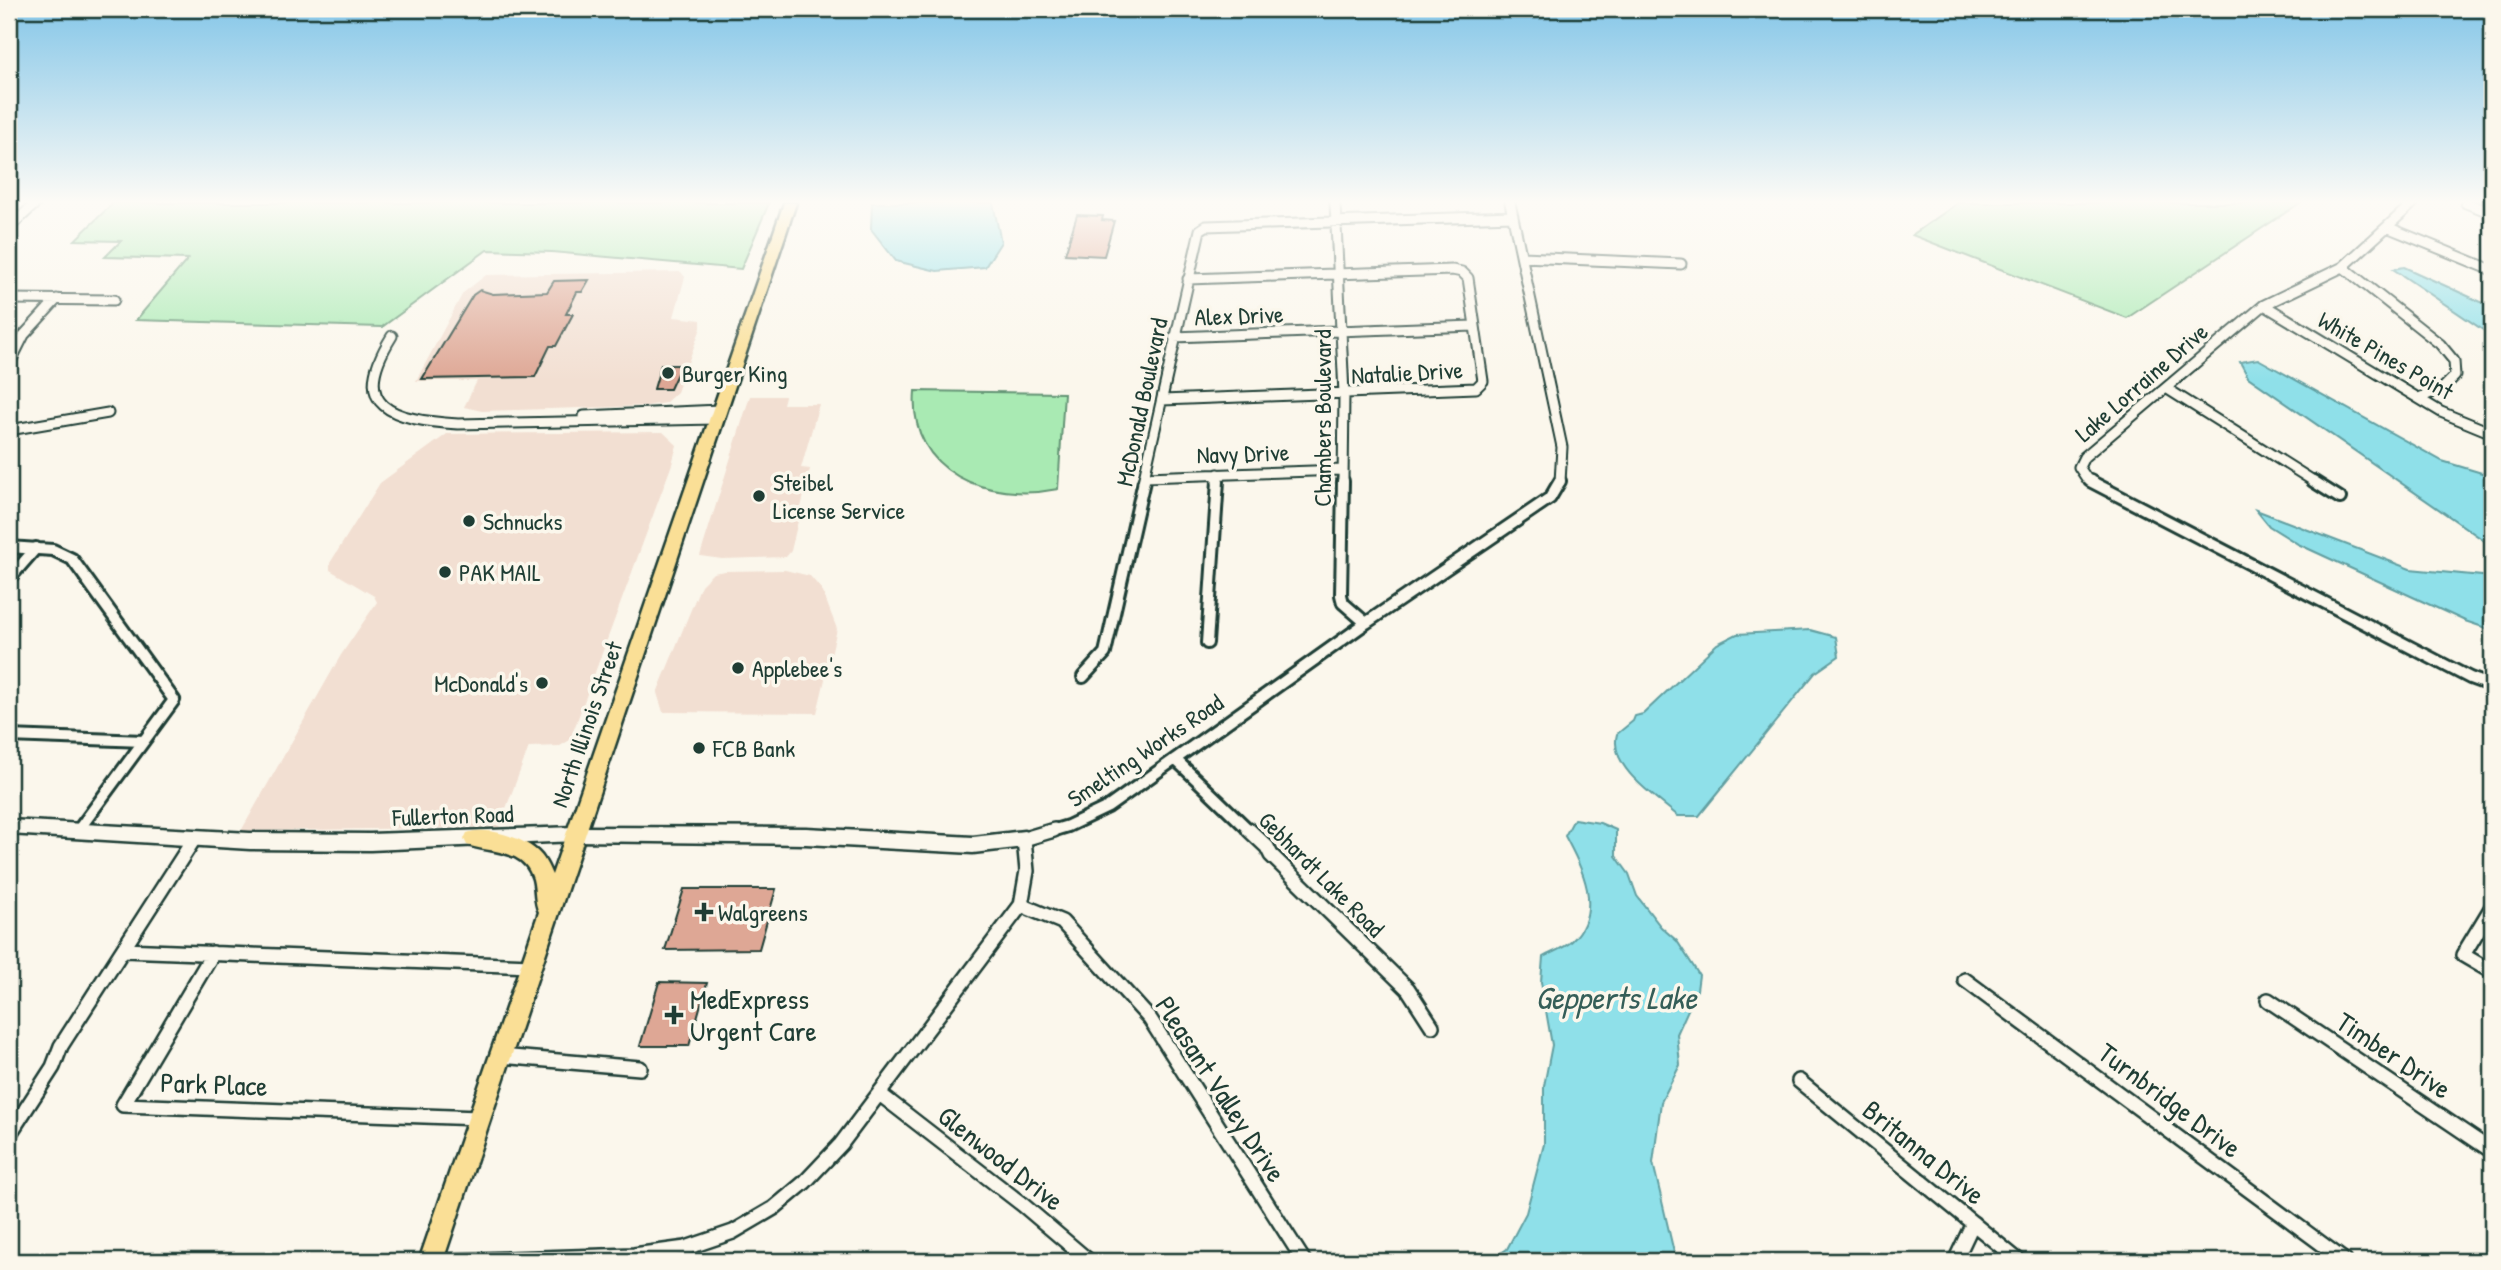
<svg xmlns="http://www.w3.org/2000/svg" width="2501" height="1270" viewBox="0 0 2501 1270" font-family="'Patrick Hand',sans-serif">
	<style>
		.built { fill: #f2dfd2 }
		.green { fill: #a9eab3; stroke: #649474; stroke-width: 2 }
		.water { fill: #8fe0e9; stroke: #629fa1; stroke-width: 2 }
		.building { fill: #dea795; stroke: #1f3d34; stroke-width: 2 }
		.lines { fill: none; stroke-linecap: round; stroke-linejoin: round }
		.street-far2-casing { stroke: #1f3d34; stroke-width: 13 }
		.street-far1-casing { stroke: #1f3d34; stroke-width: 16 }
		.street-casing { stroke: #1f3d34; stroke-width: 18 }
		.secondary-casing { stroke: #1f3d34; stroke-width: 5 }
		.primary-casing { stroke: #1f3d34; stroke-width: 5 }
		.street-far2 { stroke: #fbf7ec; stroke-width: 9 }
		.street-far1 { stroke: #fbf7ec; stroke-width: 10 }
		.street { stroke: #fbf7ec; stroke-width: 13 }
		.secondary { fill: #fbf7ec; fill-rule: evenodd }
		.primary { fill: #fadf96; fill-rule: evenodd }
		.poi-dot { fill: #1f3d34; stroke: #fbf7ec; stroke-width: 2.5 }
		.labels { text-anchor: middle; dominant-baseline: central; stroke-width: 7; stroke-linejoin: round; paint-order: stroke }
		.street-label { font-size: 24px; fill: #1f3d34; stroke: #fbf7ec }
		.poi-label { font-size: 24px; fill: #1f3d34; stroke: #fbf7ec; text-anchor: start }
		.near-poi-label { font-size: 28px; fill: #1f3d34; stroke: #fbf7ec; text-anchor: start }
		.near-street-label { font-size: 28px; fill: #1f3d34; stroke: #fbf7ec }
		.near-water-label { font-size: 32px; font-style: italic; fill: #355e58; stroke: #fbf7ec }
	</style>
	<rect width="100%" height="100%" fill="#fbf7ec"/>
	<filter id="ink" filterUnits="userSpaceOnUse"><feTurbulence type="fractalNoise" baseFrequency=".0143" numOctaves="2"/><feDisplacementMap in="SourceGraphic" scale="14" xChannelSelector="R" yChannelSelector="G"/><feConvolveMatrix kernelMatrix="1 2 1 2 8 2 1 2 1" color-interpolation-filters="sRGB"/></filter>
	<g filter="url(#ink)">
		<!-- built -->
		<path class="built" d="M 681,272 L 685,277 L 674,317 L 701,320 L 701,328 L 677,392 L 665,403 L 646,406 L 482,411 L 464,407 L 477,381 L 416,381 L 463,293 L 486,275 Z
			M 750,396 L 785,396 L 783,404 L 819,404 L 801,468 L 810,469 L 791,551 L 786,557 L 722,559 L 700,556 Z
			M 663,432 L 677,445 L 672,464 L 570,740 L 560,746 L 529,747 L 499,827 L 241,831 L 341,655 L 377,602 L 374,596 L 330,570 L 330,563 L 380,483 L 447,434 Z
			M 785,570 L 810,576 L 822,590 L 837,629 L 817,713 L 663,712 L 657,693 L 701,585 L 713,573 L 725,571 Z"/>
		<!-- green -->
		<path class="green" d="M 113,203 L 769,203 L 741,269 L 552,252 L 487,250 L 382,327 L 136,320 L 188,259 L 105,257 L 121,241 L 75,240 Z
			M 1958,203 L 2300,203 L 2127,318 L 1912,235 Z
			M 915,391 L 1064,393 L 1058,489 C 989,503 908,474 915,391 Z"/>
		<!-- water -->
		<path class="water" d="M 872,203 L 993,203 L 1001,242 L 985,267 L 937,271 L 896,261 L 871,229 Z
			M 2404,267 L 2492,307 L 2492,336 L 2393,269 Z
			M 2258,359 L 2442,461 L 2492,476 L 2492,546 L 2248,377 L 2240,362 Z
			M 2256,510 L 2410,569 L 2492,577 L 2492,630 L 2465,621 L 2298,544 L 2269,526 Z
			M 1810,630 L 1836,637 L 1839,656 L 1815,673 L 1699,816 L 1678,816 C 1656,797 1608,767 1617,734 L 1633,721 L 1635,716 L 1643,714 L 1717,644 L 1737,634 Z
			M 1574,819 L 1600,823 L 1616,830 L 1616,856 L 1629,874 L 1637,896 L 1661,927 L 1677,941 L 1699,975 L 1697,990 L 1677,1034 L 1680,1065 L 1661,1102 L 1653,1163 L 1676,1261 L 1489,1261 L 1507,1249 L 1526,1213 L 1544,1144 L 1544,1086 L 1552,1045 L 1541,982 L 1543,957 C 1552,952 1565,948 1572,941 C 1604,910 1582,868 1565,836 Z"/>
		<!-- building -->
		<path class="building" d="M 1077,215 L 1103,216 L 1102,220 L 1114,221 L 1104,256 L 1065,254 Z
			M 589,280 L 582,292 L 577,292 L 566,314 L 573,314 L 556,346 L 550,346 L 535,377 L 422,379 L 473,295 L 480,290 L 493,294 L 547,292 L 554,281 Z
			M 661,365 L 681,365 L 670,389 L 654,389 Z
			M 684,889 L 776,889 L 759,949 L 665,950 Z
			M 659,982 L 707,983 L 689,1046 L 640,1046 Z"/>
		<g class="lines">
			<defs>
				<path id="street-far2" d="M 1335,203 L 1344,394 L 1343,482
					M 1510,203 L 1562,447 L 1560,482
					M 2466,203 L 2492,213
					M 2387,227 L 2492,270
					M 9,228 L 36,203
					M 1523,257 L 1681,264
					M 2343,267 L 2440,344 L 2454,361 L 2455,376 L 2443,388 L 2419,398
					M 9,299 L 114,300
					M 2264,305 L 2441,412 L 2492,433
					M 392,336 C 347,408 393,420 458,424 L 717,419
					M 1174,337 L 1474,326
					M 9,365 L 24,335 L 57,299
					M 2166,388 L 2315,482
					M 1162,400 L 1476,388 L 1483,381 L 1468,278 L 1462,272 L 1452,270 L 1188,279
					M 584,416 L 720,410
					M 9,430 L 108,413
					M 1146,477 L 1342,470
					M 1143,482 L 1200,230 L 1206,226 L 1513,216
					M 1217,482 L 1218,474
					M 2094,482 L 2087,479 L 2079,467 L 2084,457 L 2264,305 L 2343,267 L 2413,203"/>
				<path id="street-far1" d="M 1343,481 L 1341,595 L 1343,603 L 1366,623
					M 2090,481 L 2470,678 L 2492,686
					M 2313,481 L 2340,498
					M 9,547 L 53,550 L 72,559 L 174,700 L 77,832
					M 9,579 L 36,548
					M 1207,643 L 1218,481
					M 1083,677 L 1105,653 L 1144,481
					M 9,736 L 144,741
					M 1175,759 L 1251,832
					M 1048,832 L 1068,826 L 1108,807 L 1366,623 L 1550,498 L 1560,481"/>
				<path id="street" d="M 1249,830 L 1267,847 L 1271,855 L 1408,989 L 1432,1026
					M 1021,905 L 1062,922 L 1150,1019 L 1304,1261
					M 2492,907 L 2463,955 L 2492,972
					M 124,950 L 531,966
					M 213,953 L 123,1105 L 479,1118
					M 1965,980 L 2345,1261
					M 2268,1000 L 2492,1151
					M 500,1056 L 640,1068
					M 1799,1081 L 2019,1261
					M 881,1095 L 1023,1205 L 1089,1261
					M 9,1135 L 53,1067 L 61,1046 L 194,839
					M 446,1261 L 634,1255 L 686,1248 L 733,1232 L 774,1208 L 805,1182 L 841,1144 L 1021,905 L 1027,871 L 1024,839 L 1054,830
					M 1955,1261 L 1973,1223"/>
				<path id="secondary" d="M 9,820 L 250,833 L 370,834 L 576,827 L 806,828 L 973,837 L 1024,831 L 1030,834 L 1033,839 L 1030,844 L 1024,847 L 973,853 L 806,844 L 576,841 L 370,850 L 250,849 L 9,834 Z"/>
				<path id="primary" d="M 784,203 L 796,203 L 443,1261 L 419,1261 L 539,912 C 534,902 536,890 533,879 C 524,848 491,853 467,845 L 464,839 L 467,833 C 486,826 522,837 537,851 C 544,857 548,866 552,875 Z"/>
			</defs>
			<!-- street-far2 casing -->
			<use href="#street-far2" class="street-far2-casing"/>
			<!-- street-far1 casing -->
			<use href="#street-far1" class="street-far1-casing"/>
			<!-- street casing -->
			<use href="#street" class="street-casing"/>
			<!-- secondary casing -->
			<use href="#secondary" class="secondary-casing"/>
			<!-- primary casing -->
			<use href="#primary" class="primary-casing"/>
			<!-- street-far2 -->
			<use href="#street-far2" class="street-far2"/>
			<!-- street-far1 -->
			<use href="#street-far1" class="street-far1"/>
			<!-- street -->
			<use href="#street" class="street"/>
			<!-- secondary -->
			<use href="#secondary" class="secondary"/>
			<!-- primary -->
			<use href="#primary" class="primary"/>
		</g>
	</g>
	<!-- sky -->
	<linearGradient id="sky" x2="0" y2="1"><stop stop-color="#84c6e8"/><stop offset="0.53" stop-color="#fdfbf6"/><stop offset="1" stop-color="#fdfbf6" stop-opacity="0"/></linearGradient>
	<rect width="2501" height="381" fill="url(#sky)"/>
	<!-- markers -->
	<g class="poi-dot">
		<circle cx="668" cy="373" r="7"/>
		<circle cx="759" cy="496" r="7"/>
		<circle cx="469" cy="521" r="7"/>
		<circle cx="445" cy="572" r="7"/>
		<circle cx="738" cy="668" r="7"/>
		<circle cx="542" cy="683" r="7"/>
		<circle cx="699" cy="748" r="7"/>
		<path d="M700.5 901.5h7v7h7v7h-7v7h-7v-7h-7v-7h7z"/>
		<path d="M670.5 1004.5h7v7h7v7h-7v7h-7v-7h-7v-7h7z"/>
	</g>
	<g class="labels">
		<!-- street labels -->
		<g class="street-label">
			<text transform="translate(1239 315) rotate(-2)">Alex Drive</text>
			<text transform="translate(2386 355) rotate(30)">White Pines Point</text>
			<text transform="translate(1407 372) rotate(-3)">Natalie Drive</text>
			<text transform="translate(2141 382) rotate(-41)">Lake Lorraine Drive</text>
			<text transform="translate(1141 402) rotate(-78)">McDonald Boulevard</text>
			<text transform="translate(1322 418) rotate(-90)">Chambers Boulevard</text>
			<text transform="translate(1243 453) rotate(-2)">Navy Drive</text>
			<text transform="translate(586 724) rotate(-71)">North Illinois Street</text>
			<text transform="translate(1145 750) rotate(-34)">Smelting Works Road</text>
			<text transform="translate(453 815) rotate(-2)">Fullerton Road</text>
			<text transform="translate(1322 874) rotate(45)">Gebhardt Lake Road</text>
		</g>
		<!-- poi labels -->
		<g class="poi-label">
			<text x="682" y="373">Burger King</text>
			<text x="773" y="482">Steibel<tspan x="773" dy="28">License Service</tspan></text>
			<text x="483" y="521">Schnucks</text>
			<text x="459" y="572">PAK MAIL</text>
			<text x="752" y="668">Applebee's</text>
			<text x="528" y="683" text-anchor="end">McDonald's</text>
			<text x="713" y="748">FCB Bank</text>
			<text x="718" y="912">Walgreens</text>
		</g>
		<!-- near-poi labels -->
		<g class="near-poi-label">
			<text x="690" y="999">MedExpress<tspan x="690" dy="32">Urgent Care</tspan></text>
		</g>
		<!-- near-street labels -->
		<g class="near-street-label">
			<text transform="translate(2394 1055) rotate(34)">Timber Drive</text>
			<text transform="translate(214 1084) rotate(2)">Park Place</text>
			<text transform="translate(1221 1089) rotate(57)">Pleasant Valley Drive</text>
			<text transform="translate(2170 1100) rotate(37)">Turnbridge Drive</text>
			<text transform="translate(1924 1152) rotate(39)">Britanna Drive</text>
			<text transform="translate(1001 1158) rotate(38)">Glenwood Drive</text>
		</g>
		<!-- near-water labels -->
		<g class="near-water-label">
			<text x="1616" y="997">Gepperts Lake</text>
		</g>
	</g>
	<!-- margin -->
	<rect width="2501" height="1270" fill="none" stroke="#fbf7ec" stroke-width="35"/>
	<rect x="18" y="18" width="2466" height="1235" fill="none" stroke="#1f3d34" stroke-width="2.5" filter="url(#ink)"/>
</svg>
